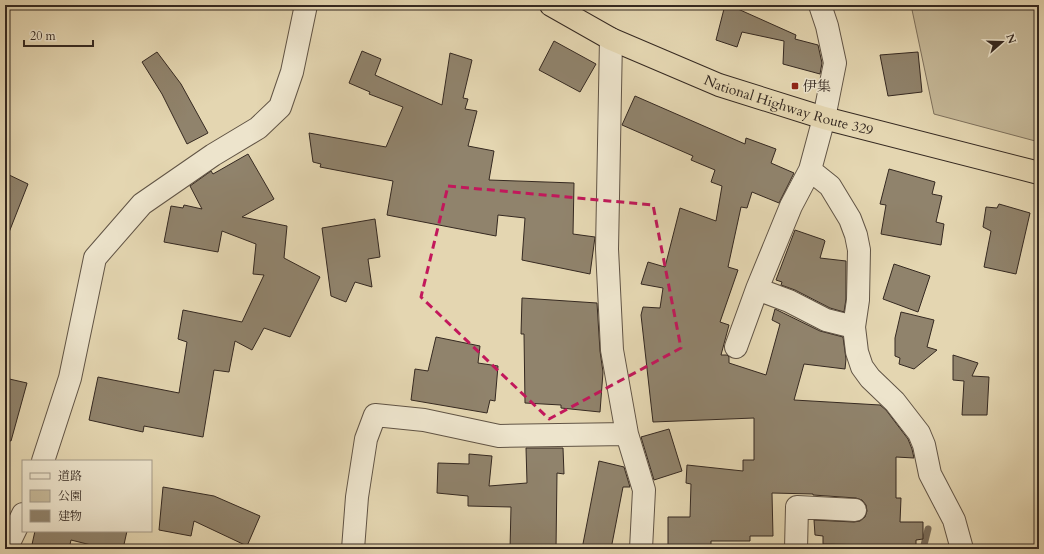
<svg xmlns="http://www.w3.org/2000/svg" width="1044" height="554" viewBox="0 0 1044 554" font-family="Cardo,'Noto Serif JP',serif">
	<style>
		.green { fill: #c6b999; stroke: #7e715d }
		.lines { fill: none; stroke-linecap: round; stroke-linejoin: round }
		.stream { stroke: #7a6d5a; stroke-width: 7 }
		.building { fill: #90836c; stroke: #352921 }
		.minor-casing { stroke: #615445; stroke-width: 24 }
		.highway-casing { stroke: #352921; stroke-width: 24 }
		.minor { stroke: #ede4cc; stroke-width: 22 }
		.highway { stroke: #e4d6b1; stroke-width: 22 }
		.marked { fill: none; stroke: #c2185b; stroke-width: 3; stroke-dasharray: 8 5; stroke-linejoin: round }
		.poi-dot { fill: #8f2418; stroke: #ede4cc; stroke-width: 1.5 }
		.labels { text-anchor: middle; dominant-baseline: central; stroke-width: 3; stroke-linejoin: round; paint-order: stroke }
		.poi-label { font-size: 14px; fill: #352921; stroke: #ede4cc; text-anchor: start }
		.street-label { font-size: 14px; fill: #352921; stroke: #ede4cc }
	</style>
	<rect width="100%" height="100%" fill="#e4d6b1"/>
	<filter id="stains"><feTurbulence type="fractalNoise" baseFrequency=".005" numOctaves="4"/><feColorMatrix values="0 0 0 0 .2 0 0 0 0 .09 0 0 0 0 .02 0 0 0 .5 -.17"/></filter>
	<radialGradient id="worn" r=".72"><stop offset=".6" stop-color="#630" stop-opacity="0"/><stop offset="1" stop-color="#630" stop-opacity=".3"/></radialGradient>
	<!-- green -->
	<path class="green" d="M 911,5 L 1039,5 L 1039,142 L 934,114 Z"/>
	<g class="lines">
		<!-- stream -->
		<path class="stream" d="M 923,549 L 928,529"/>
	</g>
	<!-- building -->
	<path class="building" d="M 725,5 L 729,5 L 796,35 L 795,39 L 818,45 L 822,63 L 820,74 L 783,64 L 784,41 L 742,32 L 737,47 L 716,40 Z
		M 554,41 L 596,64 L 580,92 L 539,70 Z
		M 362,51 L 381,59 L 375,75 L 442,105 L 450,53 L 472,60 L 463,98 L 468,99 L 465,109 L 477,111 L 468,146 L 494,151 L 489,180 L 574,183 L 573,234 L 595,237 L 590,274 L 522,260 L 525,218 L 498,215 L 496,236 L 387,215 L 393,181 L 320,167 L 321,164 L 313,162 L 309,133 L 386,147 L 403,107 L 369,94 L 370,92 L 349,83 Z
		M 157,52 L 181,84 L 208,133 L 187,144 L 162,94 L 142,62 Z
		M 918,52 L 922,92 L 888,96 L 880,55 Z
		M 635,96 L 745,144 L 746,138 L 776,149 L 771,163 L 794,173 L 779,203 L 752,192 L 747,208 L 741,207 L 728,267 L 738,270 L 720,322 L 729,325 L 721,355 L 727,355 L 729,357 L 729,363 L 766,375 L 780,324 L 772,320 L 775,309 L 820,331 L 843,337 L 846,359 L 845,369 L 804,364 L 794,400 L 880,405 L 886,410 L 908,439 L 912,449 L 914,458 L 896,457 L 896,498 L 901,498 L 900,522 L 923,522 L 923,539 L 916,540 L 916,549 L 878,549 L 878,545 L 823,544 L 823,536 L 815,535 L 814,520 L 854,522 L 860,521 L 865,517 L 867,511 L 866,505 L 862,500 L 856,498 L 813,495 L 813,494 L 772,493 L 773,536 L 750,536 L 750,541 L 711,541 L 711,549 L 668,549 L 668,517 L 690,517 L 691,484 L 686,483 L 687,465 L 743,471 L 743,460 L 754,460 L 754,418 L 653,422 L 641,315 L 643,307 L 660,308 L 663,288 L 641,284 L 648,262 L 665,267 L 680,208 L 716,221 L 722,186 L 711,182 L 715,170 L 691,160 L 693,156 L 622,125 Z
		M 248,154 L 274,199 L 242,217 L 287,226 L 284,258 L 320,277 L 290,337 L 264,328 L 252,350 L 235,341 L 229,372 L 214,370 L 203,437 L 144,426 L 143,432 L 89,420 L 98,377 L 179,393 L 187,342 L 178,339 L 183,310 L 242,322 L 264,275 L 253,274 L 256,244 L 222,231 L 218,252 L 164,242 L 171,206 L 183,208 L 184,205 L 202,209 L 190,186 L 211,171 L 213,174 Z
		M 889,169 L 935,182 L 932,194 L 942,196 L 936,222 L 944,224 L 941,245 L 881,234 L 886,205 L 880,204 Z
		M 5,173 L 28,184 L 6,240 L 5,239 Z
		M 999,204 L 1030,213 L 1016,274 L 984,267 L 991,231 L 983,227 L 986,207 L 997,208 Z
		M 375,219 L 380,257 L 368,259 L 372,287 L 355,282 L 346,302 L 331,296 L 322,228 Z
		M 795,230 L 824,240 L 825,241 L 820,258 L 846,261 L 846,299 L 844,312 L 830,308 L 795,290 L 781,285 L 782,282 L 776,280 Z
		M 894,264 L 930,276 L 918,312 L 883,299 Z
		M 522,298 L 597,303 L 600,351 L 603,372 L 600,412 L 561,408 L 561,405 L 525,403 L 524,334 L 521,334 Z
		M 901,312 L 934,320 L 927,347 L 937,350 L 914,369 L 899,364 L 900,358 L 895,356 L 895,338 Z
		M 436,337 L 480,346 L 478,363 L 498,366 L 495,401 L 490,400 L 487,413 L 411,400 L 415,369 L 428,371 Z
		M 953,355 L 978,363 L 972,376 L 989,377 L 987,415 L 962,415 L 964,381 L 953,380 Z
		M 5,378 L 27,383 L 11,441 L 5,440 Z
		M 669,429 L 682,471 L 654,480 L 641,437 Z
		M 526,448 L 563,448 L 564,474 L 557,473 L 556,549 L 510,549 L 511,507 L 468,506 L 468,496 L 437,493 L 438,463 L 469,464 L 469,454 L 492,456 L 489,486 L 527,483 Z
		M 599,461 L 624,467 L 630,487 L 623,487 L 611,549 L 582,549 Z
		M 163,487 L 214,496 L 260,516 L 247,546 L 194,521 L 191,536 L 159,530 Z
		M 35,531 L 127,531 L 123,549 L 107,549 L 71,540 L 69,549 L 31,549 Z"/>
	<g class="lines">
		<defs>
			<path id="minor" d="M 611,39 L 607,249 L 612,350 L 627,434 L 644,490 L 641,549
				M 810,170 L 830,186 L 850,219 L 856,235 L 859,250 L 858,300 L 854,327 L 857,352 L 862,367 L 870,378 L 895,402 L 919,433 L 924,445 L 930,474 L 954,520 L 962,549
				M 757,289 L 789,301 L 826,320 L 854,327
				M 736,347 L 757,289 L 791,206 L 810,170 L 824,118 L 835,63 L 827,26 L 820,5
				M 43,461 L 70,378 L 95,258 L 142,204 L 213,155 L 258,128 L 280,107 L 292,72 L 306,5
				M 6,549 L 23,514
				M 353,549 L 357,497 L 366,439 L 375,415 L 424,420 L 499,436 L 627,434
				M 796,549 L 797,507 L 855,510"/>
			<g id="highway">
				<path id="s1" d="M 551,5 L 611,39 L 719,85 L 824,118 L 1039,173"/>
			</g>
		</defs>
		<!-- minor casing -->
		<use href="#minor" class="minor-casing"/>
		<!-- highway casing -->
		<use href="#highway" class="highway-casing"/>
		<!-- minor -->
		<use href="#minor" class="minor"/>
		<!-- highway -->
		<use href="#highway" class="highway"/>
	</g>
	<!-- marked area -->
	<path class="marked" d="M 448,186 L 653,205 L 681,348 L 549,419 L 421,297 Z"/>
	<!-- markers -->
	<rect class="poi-dot" x="791" y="82" width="8" height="8" rx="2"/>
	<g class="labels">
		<!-- poi labels -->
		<g class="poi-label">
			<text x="803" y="86">伊集</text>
		</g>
		<!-- street labels -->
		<g class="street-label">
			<text stroke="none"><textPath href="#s1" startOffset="259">National Highway Route 329</textPath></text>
		</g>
	</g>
	<!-- margin -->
	<rect width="1044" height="554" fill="none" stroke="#e4d6b1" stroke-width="20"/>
	<rect x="6" y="6" width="1032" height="542" fill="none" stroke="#352921" stroke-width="2"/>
	<rect x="10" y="10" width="1024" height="534" fill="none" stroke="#352921"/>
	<!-- legend -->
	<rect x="22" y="460" width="130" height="72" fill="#ede4cc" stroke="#a39988"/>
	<rect x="30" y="473" width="20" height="6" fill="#ede4cc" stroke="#a39988"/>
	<text x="58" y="480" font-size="12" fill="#352921">道路</text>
	<rect x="30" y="490" width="20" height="12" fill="#c6b999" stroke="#a39988"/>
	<text x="58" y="500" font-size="12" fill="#352921">公園</text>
	<rect x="30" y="510" width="20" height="12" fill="#90836c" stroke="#a39988"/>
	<text x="58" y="520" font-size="12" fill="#352921">建物</text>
	<!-- north arrow -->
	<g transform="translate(1002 42) rotate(70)" stroke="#ede4cc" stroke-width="3" paint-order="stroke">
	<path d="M0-3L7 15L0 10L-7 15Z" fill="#352921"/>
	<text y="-6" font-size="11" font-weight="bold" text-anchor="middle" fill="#352921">N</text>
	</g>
	<!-- scale -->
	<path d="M24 40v6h69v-6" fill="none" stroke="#352921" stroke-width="2"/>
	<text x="30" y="40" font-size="12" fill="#352921" stroke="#ede4cc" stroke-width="3" paint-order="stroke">20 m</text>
	<rect width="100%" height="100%" filter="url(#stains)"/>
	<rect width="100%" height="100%" fill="url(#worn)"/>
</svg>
